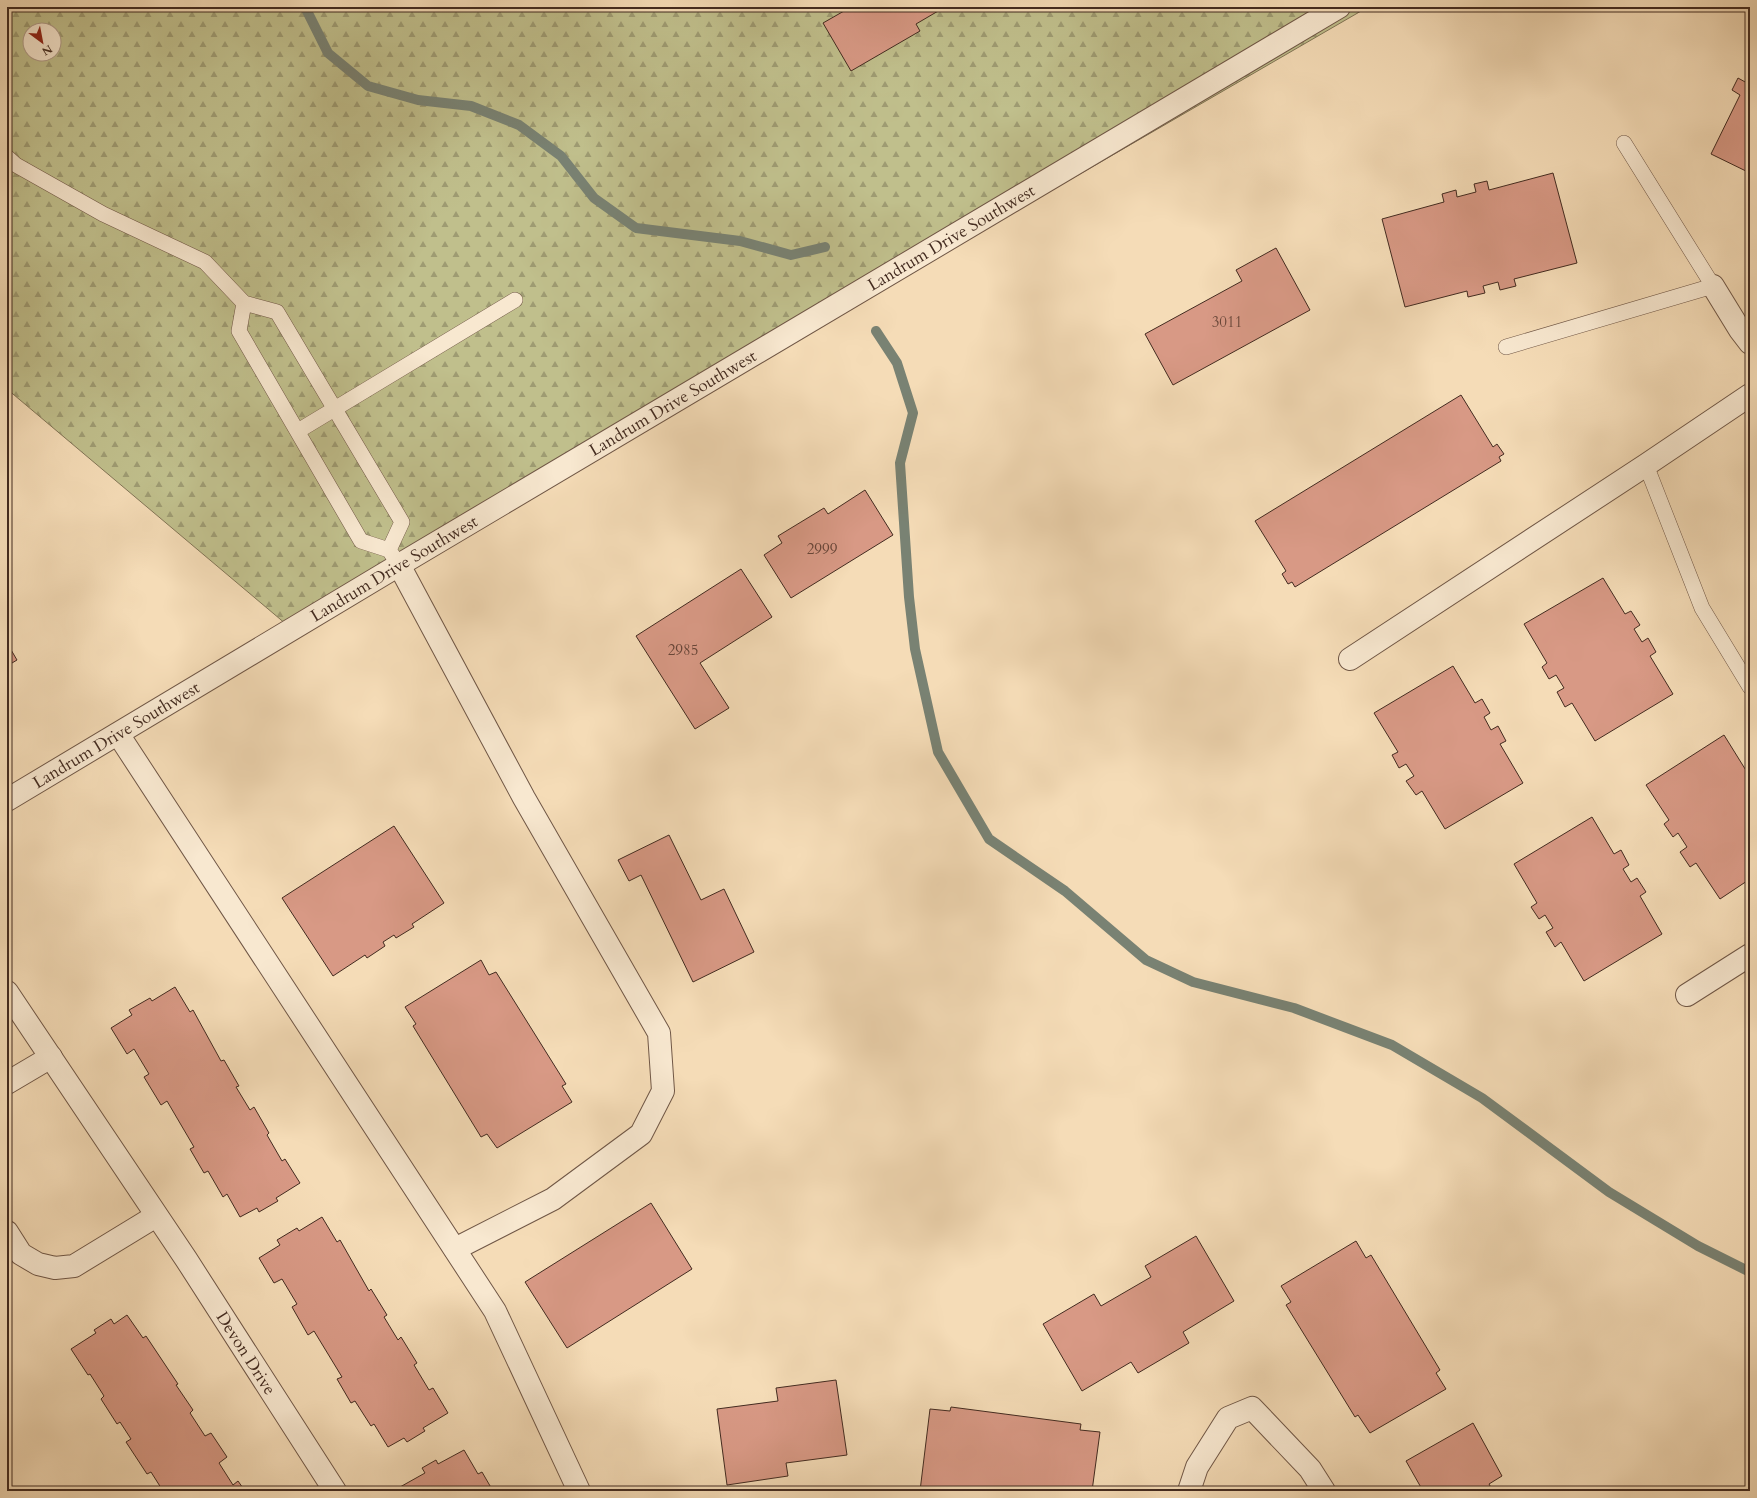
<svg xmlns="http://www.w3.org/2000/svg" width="1757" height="1498" viewBox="0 0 1757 1498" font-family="Cardo,serif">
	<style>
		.forest { fill: url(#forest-firs); stroke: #827556; fill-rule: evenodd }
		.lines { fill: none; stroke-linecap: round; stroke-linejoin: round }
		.stream { stroke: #798273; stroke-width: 10 }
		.building { fill: #d89985; stroke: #432b20 }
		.lane-casing { stroke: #705746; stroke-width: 16 }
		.street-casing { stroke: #705746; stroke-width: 24 }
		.lane { stroke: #f8e8d0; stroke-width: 15 }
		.street { stroke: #f8e8d0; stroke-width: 22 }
		.labels { text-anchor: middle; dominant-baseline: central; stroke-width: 3; stroke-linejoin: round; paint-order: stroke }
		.number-label { font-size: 15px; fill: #684639 }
		.street-label { font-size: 17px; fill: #432b20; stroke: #f8e8d0 }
	</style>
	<defs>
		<pattern id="forest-firs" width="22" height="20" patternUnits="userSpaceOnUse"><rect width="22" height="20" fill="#c0bf8c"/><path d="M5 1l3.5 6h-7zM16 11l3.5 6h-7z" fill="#9e9b72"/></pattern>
	</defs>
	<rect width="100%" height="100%" fill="#f5dcb7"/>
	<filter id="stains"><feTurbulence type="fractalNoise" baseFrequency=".005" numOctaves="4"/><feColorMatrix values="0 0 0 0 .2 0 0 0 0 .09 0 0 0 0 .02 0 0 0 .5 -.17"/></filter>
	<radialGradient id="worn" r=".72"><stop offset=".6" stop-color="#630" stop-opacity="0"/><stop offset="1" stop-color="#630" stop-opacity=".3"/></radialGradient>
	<!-- forest -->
	<path class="forest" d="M 7,7 L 1368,7 L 293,630 L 7,389 ZM 30,30 L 54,30 L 54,54 L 30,54 Z"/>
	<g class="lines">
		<!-- stream -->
		<path class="stream" d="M 305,7 L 328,53 L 368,86 L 418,100 L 471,106 L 519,125 L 561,156 L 594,198 L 636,228 L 740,241 L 791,255 L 825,247
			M 876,331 L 897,363 L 913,413 L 900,463 L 909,597 L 915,649 L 938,752 L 989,839 L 1065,891 L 1146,960 L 1193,982 L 1294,1008 L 1392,1045 L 1482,1098 L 1609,1192 L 1698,1246 L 1750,1272"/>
	</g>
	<!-- building -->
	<path class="building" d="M 851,7 L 945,7 L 916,24 L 920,31 L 851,71 L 823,23 Z
		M 1750,75 L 1750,173 L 1711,154 L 1740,95 L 1732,90 L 1738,78 L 1747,83 Z
		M 1553,173 L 1577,263 L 1514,279 L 1516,286 L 1500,290 L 1498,282 L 1483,286 L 1485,293 L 1468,297 L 1467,291 L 1405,307 L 1382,219 L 1444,202 L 1442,194 L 1456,190 L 1457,197 L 1476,192 L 1474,184 L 1487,181 L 1489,190 Z
		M 1276,248 L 1310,310 L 1173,385 L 1145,334 L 1242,281 L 1236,270 Z
		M 1461,395 L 1493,447 L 1497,444 L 1504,454 L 1499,457 L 1501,461 L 1295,587 L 1292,582 L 1288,584 L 1282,574 L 1286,571 L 1255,521 Z
		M 865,490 L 893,535 L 791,598 L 764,555 L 782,543 L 778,536 L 824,508 L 828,514 Z
		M 741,569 L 772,617 L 700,663 L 729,708 L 695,729 L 636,636 Z
		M 1603,578 L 1625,614 L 1631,611 L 1640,625 L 1634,629 L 1642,642 L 1648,638 L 1656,652 L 1650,656 L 1673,694 L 1595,741 L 1572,703 L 1565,707 L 1557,692 L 1564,688 L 1556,675 L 1549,679 L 1542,667 L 1547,663 L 1524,624 Z
		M 7,643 L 17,660 L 7,666 Z
		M 1453,666 L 1475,703 L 1482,699 L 1490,713 L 1484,717 L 1491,730 L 1498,726 L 1506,741 L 1500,744 L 1523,783 L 1445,829 L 1422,791 L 1416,795 L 1406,781 L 1414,776 L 1406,764 L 1399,768 L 1392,755 L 1398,752 L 1374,713 Z
		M 1724,735 L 1747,772 L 1750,770 L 1750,879 L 1720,899 L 1696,863 L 1690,867 L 1680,852 L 1687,847 L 1678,833 L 1673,837 L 1664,824 L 1669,820 L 1646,785 Z
		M 1592,817 L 1614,854 L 1621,850 L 1629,865 L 1623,869 L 1631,882 L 1637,878 L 1646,892 L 1640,896 L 1662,934 L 1584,981 L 1561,942 L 1555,947 L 1546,932 L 1553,928 L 1545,915 L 1539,919 L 1531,907 L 1537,903 L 1514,864 Z
		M 394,826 L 444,903 L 412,924 L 414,927 L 396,938 L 394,935 L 383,942 L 385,946 L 367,958 L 365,955 L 333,976 L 282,898 Z
		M 669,835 L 701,900 L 724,889 L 754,952 L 693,982 L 641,875 L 629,881 L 618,860 Z
		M 481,960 L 489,975 L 496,972 L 566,1084 L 562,1086 L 572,1102 L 497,1148 L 487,1134 L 481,1137 L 413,1026 L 416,1024 L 405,1007 Z
		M 175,987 L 190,1012 L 193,1010 L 221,1061 L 224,1060 L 239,1086 L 236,1087 L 250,1110 L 254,1107 L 269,1133 L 267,1135 L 282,1161 L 285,1159 L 300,1183 L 276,1198 L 278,1201 L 259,1212 L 257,1208 L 240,1217 L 227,1194 L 223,1197 L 208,1171 L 204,1173 L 190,1149 L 194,1147 L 167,1101 L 161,1105 L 144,1077 L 149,1074 L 134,1049 L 127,1054 L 111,1028 L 132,1015 L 129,1010 L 150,998 L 152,1001 Z
		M 651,1203 L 692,1269 L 567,1348 L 525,1282 Z
		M 322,1217 L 337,1242 L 340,1240 L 369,1291 L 371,1289 L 387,1315 L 384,1317 L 398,1340 L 401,1337 L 417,1363 L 414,1365 L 429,1390 L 433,1388 L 448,1413 L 423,1428 L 425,1431 L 407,1442 L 404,1438 L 388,1447 L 374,1424 L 371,1426 L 355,1401 L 351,1403 L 337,1379 L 342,1377 L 314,1331 L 308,1335 L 292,1307 L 297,1304 L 282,1279 L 274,1283 L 259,1258 L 280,1245 L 277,1240 L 297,1228 L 299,1231 Z
		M 1196,1236 L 1234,1301 L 1183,1332 L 1189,1343 L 1138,1373 L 1131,1362 L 1082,1391 L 1043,1324 L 1094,1294 L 1101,1306 L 1151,1277 L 1145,1266 Z
		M 1356,1241 L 1366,1258 L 1371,1255 L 1440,1370 L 1436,1373 L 1446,1389 L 1370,1433 L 1358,1415 L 1355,1417 L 1286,1305 L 1291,1302 L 1281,1286 Z
		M 127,1315 L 143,1338 L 146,1336 L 178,1384 L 176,1385 L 193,1410 L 190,1413 L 205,1436 L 211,1433 L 227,1457 L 219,1463 L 233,1485 L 238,1481 L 245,1491 L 163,1491 L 151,1472 L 147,1474 L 126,1442 L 131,1439 L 120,1422 L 117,1424 L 101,1399 L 104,1396 L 90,1374 L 88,1375 L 71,1349 L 96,1333 L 94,1330 L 111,1319 L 114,1324 Z
		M 836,1380 L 847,1455 L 786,1463 L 788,1476 L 727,1485 L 717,1409 L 778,1401 L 776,1388 Z
		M 951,1407 L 1081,1424 L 1080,1430 L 1100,1432 L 1092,1491 L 920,1491 L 930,1409 L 950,1411 Z
		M 1473,1423 L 1502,1476 L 1489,1484 L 1493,1491 L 1423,1491 L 1406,1461 Z
		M 464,1450 L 478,1474 L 482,1472 L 493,1491 L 402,1491 L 400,1487 L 425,1473 L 422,1468 L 436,1460 L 438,1464 Z"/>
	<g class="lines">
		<defs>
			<path id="lane" d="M 7,157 L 16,165 L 103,214 L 205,262 L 244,303 L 277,312 L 402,522 L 389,550
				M 244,303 L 239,331 L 361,541 L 389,550 L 395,559
				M 1506,347 L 1713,286 L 1624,143
				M 298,431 L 515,300
				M 1646,465 L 1702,608 L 1750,687"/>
			<g id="street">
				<path d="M 1713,286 L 1740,330 L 1750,343"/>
				<path d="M 399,565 L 524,798 L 659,1033 L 663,1091 L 641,1134 L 553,1199 L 455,1249"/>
				<path d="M 1350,659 L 1646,465 L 1750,395"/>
				<path d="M 118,734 L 495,1311 L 579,1491"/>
				<path id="s1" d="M 7,800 L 399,565 L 1339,7"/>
				<path id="s2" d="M 7,992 L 186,1259 L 335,1491"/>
				<path d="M 1687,995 L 1750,955"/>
				<path d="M 7,1083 L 51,1057"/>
				<path d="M 7,1232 L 21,1254 L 38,1264 L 55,1268 L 74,1266 L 156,1216"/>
				<path d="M 1189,1491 L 1197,1467 L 1228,1418 L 1252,1408 L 1310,1469 L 1324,1491"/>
			</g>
		</defs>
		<!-- lane casing -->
		<use href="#lane" class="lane-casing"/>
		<!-- street casing -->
		<use href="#street" class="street-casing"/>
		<!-- lane -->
		<use href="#lane" class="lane"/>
		<!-- street -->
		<use href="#street" class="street"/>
	</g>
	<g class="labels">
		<!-- number labels -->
		<g class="number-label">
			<text x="1227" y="322">3011</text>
			<text x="822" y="549">2999</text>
			<text x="683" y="650">2985</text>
		</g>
		<!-- street labels -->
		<g class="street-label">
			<text stroke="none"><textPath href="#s1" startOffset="1099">Landrum Drive Southwest</textPath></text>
			<text stroke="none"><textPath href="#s1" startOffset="775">Landrum Drive Southwest</textPath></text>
			<text stroke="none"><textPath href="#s1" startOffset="451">Landrum Drive Southwest</textPath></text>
			<text stroke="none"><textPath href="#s1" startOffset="127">Landrum Drive Southwest</textPath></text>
			<text stroke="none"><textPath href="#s2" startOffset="433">Devon Drive</textPath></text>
		</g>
	</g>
	<!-- margin -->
	<rect width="1757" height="1498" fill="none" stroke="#f5dcb7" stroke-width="24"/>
	<rect x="8" y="8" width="1741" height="1482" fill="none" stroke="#432b20" stroke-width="2"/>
	<rect x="12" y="12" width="1733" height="1474" fill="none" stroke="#432b20"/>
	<!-- north arrow -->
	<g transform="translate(42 42) rotate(148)"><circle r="19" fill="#f8e8d0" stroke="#b09c8a"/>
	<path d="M0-3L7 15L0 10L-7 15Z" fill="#8f2418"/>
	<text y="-6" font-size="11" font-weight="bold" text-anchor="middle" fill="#432b20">N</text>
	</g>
	<rect width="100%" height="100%" filter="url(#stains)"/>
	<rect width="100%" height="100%" fill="url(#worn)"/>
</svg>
